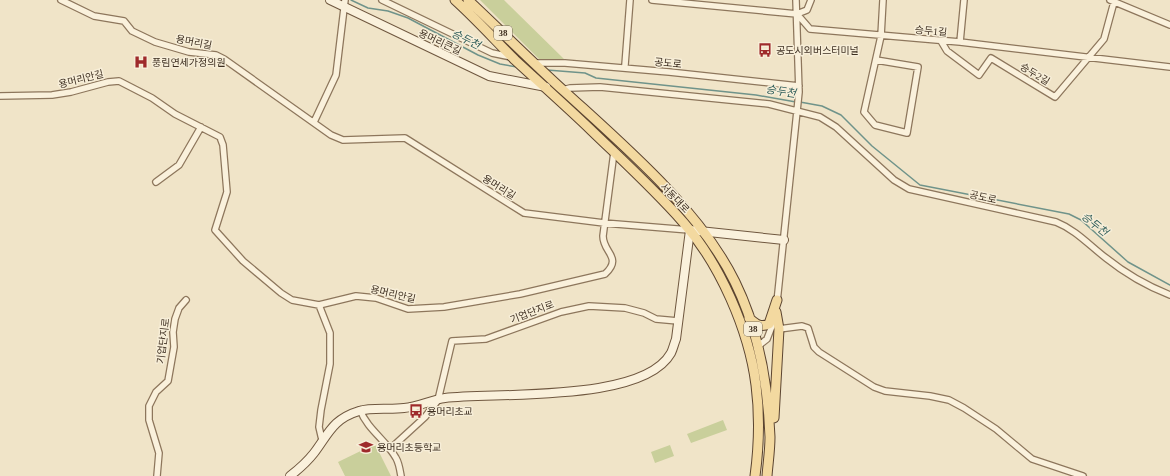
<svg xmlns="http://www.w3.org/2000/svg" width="1170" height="476" viewBox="0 0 1170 476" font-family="'Times New Roman','Noto Sans KR',serif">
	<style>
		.green { fill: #c9cf9b }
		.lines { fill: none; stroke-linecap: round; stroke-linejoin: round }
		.stream { stroke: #6f938a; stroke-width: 1.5 }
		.street-casing { stroke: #8d765c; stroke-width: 8 }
		.secondary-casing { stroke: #6f573f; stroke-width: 10 }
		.primary-casing { stroke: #5b4430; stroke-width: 11 }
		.street { stroke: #faf1dc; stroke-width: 5.5 }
		.secondary { stroke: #faf1dc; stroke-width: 8 }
		.primary { stroke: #f3d9a0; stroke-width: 9 }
		.labels { text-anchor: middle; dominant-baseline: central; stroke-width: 3; stroke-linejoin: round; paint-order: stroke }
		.shield { fill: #f7eed8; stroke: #756857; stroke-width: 1 }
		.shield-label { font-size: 9px; font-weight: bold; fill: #3d2e20 }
		.street-label { font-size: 10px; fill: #3d2e20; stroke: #f7eed8 }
		.poi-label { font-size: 10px; fill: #3d2e20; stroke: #f7eed8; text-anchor: start }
		.water-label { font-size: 11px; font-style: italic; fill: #2f5d5a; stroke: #f7eed8 }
	</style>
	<rect width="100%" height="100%" fill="#f0e4c8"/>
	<!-- green -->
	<path class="green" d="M 480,0 L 504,0 L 564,59 L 540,60 Z
		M 723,420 L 727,430 L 691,443 L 687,434 Z
		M 375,444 L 391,476 L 345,476 L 338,462 Z
		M 670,445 L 674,456 L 655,463 L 651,452 Z"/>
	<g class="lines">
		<!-- stream -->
		<path class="stream" d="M 351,0 L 368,8 L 388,11 L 408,18 L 478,55 L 500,64 L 517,67
			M 547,70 L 585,73 L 596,78 L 756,95 L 796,102
			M 800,102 L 822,106 L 841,115 L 872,146 L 920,185 L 1069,214 L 1081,220 L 1128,262 L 1170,285"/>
		<defs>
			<path id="street" d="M 61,0 L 94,16 L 124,21 L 132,31 L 155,42 L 189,52 L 216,55 L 224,59 L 331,135 L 343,140 L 405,138 L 524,213 L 604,223 L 689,230
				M 382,0 L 492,53 L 511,57
				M 652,0 L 797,14 L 807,10 L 811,0
				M 1110,0 L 1170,25
				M 797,14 L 810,29 L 960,42 L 964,0
				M 941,41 L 947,51 L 979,75 L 991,58 L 1055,97 L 1104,39 L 1114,2
				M 960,42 L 1170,67
				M 876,60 L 918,67 L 907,133 L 875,125 L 864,112 L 881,36 L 883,0
				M 534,63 L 565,63 L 669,72 L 799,86
				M 625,65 L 630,0
				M 563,90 L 570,88 L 600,87 L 769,104 L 820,117 L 836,127 L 894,180 L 909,189 L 1056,222 C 1076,230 1089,245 1106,258 C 1126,274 1147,286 1170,295
				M 0,96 L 52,95 L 71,92 L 108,82 L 119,81 L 152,98 L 175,114 L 220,137 L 223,145 L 227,192 L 215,230 L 243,261 L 281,293 L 292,300 L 319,305 L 356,296 L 376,298 L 408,309 L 444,307 L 520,294 L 605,274 C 623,257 603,253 603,236 L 614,152
				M 314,122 L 336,75 L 345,0
				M 156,182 L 179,165 L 201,127
				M 777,302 L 799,92 L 796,0
				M 319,305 L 330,333 L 330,364 L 321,410 L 319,427 L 322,440
				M 779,329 L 802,326 L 808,328 L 814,347 L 819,352 L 874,387 L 885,391 L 930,396 L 949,400 L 964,408 L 996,429 L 1032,459 L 1083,476
				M 757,347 L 767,339 L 774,321
				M 360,410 C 368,430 386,440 396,458 C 399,463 400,470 401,476
				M 390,449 L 425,417 L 438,400 L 452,341 L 486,339 L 561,312 L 589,306 L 625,308 L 644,313 L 656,319 L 678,321
				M 157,476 L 159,453 L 149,420 L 149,406 L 156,392 L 168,381 L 174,347 L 173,332 L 175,319 L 179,308 L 186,300"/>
			<path id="secondary" d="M 330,0 L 489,76 L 546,87
				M 290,476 C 299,469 307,462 314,453 C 329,433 333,419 359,411 C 372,407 390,410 404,408 C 418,407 431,400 445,398 C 497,392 643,403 671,353 C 673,349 674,344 676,339 L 690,230 L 784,240"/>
			<path id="primary" d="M 455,0 C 476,19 495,40 515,60 C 540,83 566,106 591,130 C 622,160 654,189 683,222 C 720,264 749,330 756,385 C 760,416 759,446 755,476
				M 468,0 C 500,30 532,62 564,91 C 623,145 700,210 735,282 C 758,329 768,385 770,437 C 770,450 768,463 767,476
				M 749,318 C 756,324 760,328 769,324 L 777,300
				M 774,418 L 779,329 L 776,312"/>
		</defs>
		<!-- street casing -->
		<use href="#street" class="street-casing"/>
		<!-- secondary casing -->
		<use href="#secondary" class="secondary-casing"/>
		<!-- primary casing -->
		<use href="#primary" class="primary-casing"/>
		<!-- street -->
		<use href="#street" class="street"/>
		<!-- secondary -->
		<use href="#secondary" class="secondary"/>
		<!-- primary -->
		<use href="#primary" class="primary"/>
	</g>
	<!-- icons -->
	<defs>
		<symbol id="bus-bare" viewBox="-9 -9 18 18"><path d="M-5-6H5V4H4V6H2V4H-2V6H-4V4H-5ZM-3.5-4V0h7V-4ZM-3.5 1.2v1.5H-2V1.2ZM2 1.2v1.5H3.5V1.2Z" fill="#9e2a2b" stroke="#f7eed8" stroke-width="2.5" paint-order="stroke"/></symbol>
		<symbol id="hospital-bare" viewBox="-9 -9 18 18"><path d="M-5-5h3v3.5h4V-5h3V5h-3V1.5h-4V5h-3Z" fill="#9e2a2b" stroke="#f7eed8" stroke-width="2.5" paint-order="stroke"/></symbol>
		<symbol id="school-bare" viewBox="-9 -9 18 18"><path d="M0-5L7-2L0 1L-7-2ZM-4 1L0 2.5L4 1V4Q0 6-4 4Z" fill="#9e2a2b" stroke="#f7eed8" stroke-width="2.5" paint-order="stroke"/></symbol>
	</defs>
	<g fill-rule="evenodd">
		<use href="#bus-bare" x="755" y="40" width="20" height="20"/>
		<use href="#hospital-bare" x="131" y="52" width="20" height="20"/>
		<use href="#bus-bare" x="406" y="401" width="20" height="20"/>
		<use href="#school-bare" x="356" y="437" width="20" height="20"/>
	</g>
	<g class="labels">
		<!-- shield labels -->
		<g class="shield">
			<rect x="494" y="26" width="18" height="14" rx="3"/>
			<rect x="744" y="322" width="18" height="14" rx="3"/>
		</g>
		<g class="shield-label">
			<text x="503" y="33">38</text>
			<text x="753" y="329">38</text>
		</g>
		<!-- street labels -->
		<g class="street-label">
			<text transform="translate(931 31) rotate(5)">승두1길</text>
			<text transform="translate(194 42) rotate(11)">용머리길</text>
			<text transform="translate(440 42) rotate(25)">용머리큰길</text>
			<text transform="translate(668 63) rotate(5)">공도로</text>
			<text transform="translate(1035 74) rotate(31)">승두2길</text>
			<text transform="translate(81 79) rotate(-14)">용머리안길</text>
			<text transform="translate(499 187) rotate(32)">용머리길</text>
			<text transform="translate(983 197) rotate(12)">공도로</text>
			<text transform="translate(675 198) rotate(46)">서동대로</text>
			<text transform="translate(393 294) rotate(13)">용머리안길</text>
			<text transform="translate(532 312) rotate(-21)">기업단지로</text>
			<text transform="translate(163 341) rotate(-83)">기업단지로</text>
		</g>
		<!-- poi labels -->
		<g class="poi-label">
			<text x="776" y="50">공도시외버스터미널</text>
			<text x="152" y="62">풍림연세가정의원</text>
			<text x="427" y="411">용머리초교</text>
			<text x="377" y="447">용머리초등학교</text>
		</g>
		<!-- water labels -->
		<g class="water-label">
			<text transform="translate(466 39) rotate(27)">승두천</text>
			<text transform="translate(781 91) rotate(9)">승두천</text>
			<text transform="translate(1095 224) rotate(39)">승두천</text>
		</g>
	</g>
</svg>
